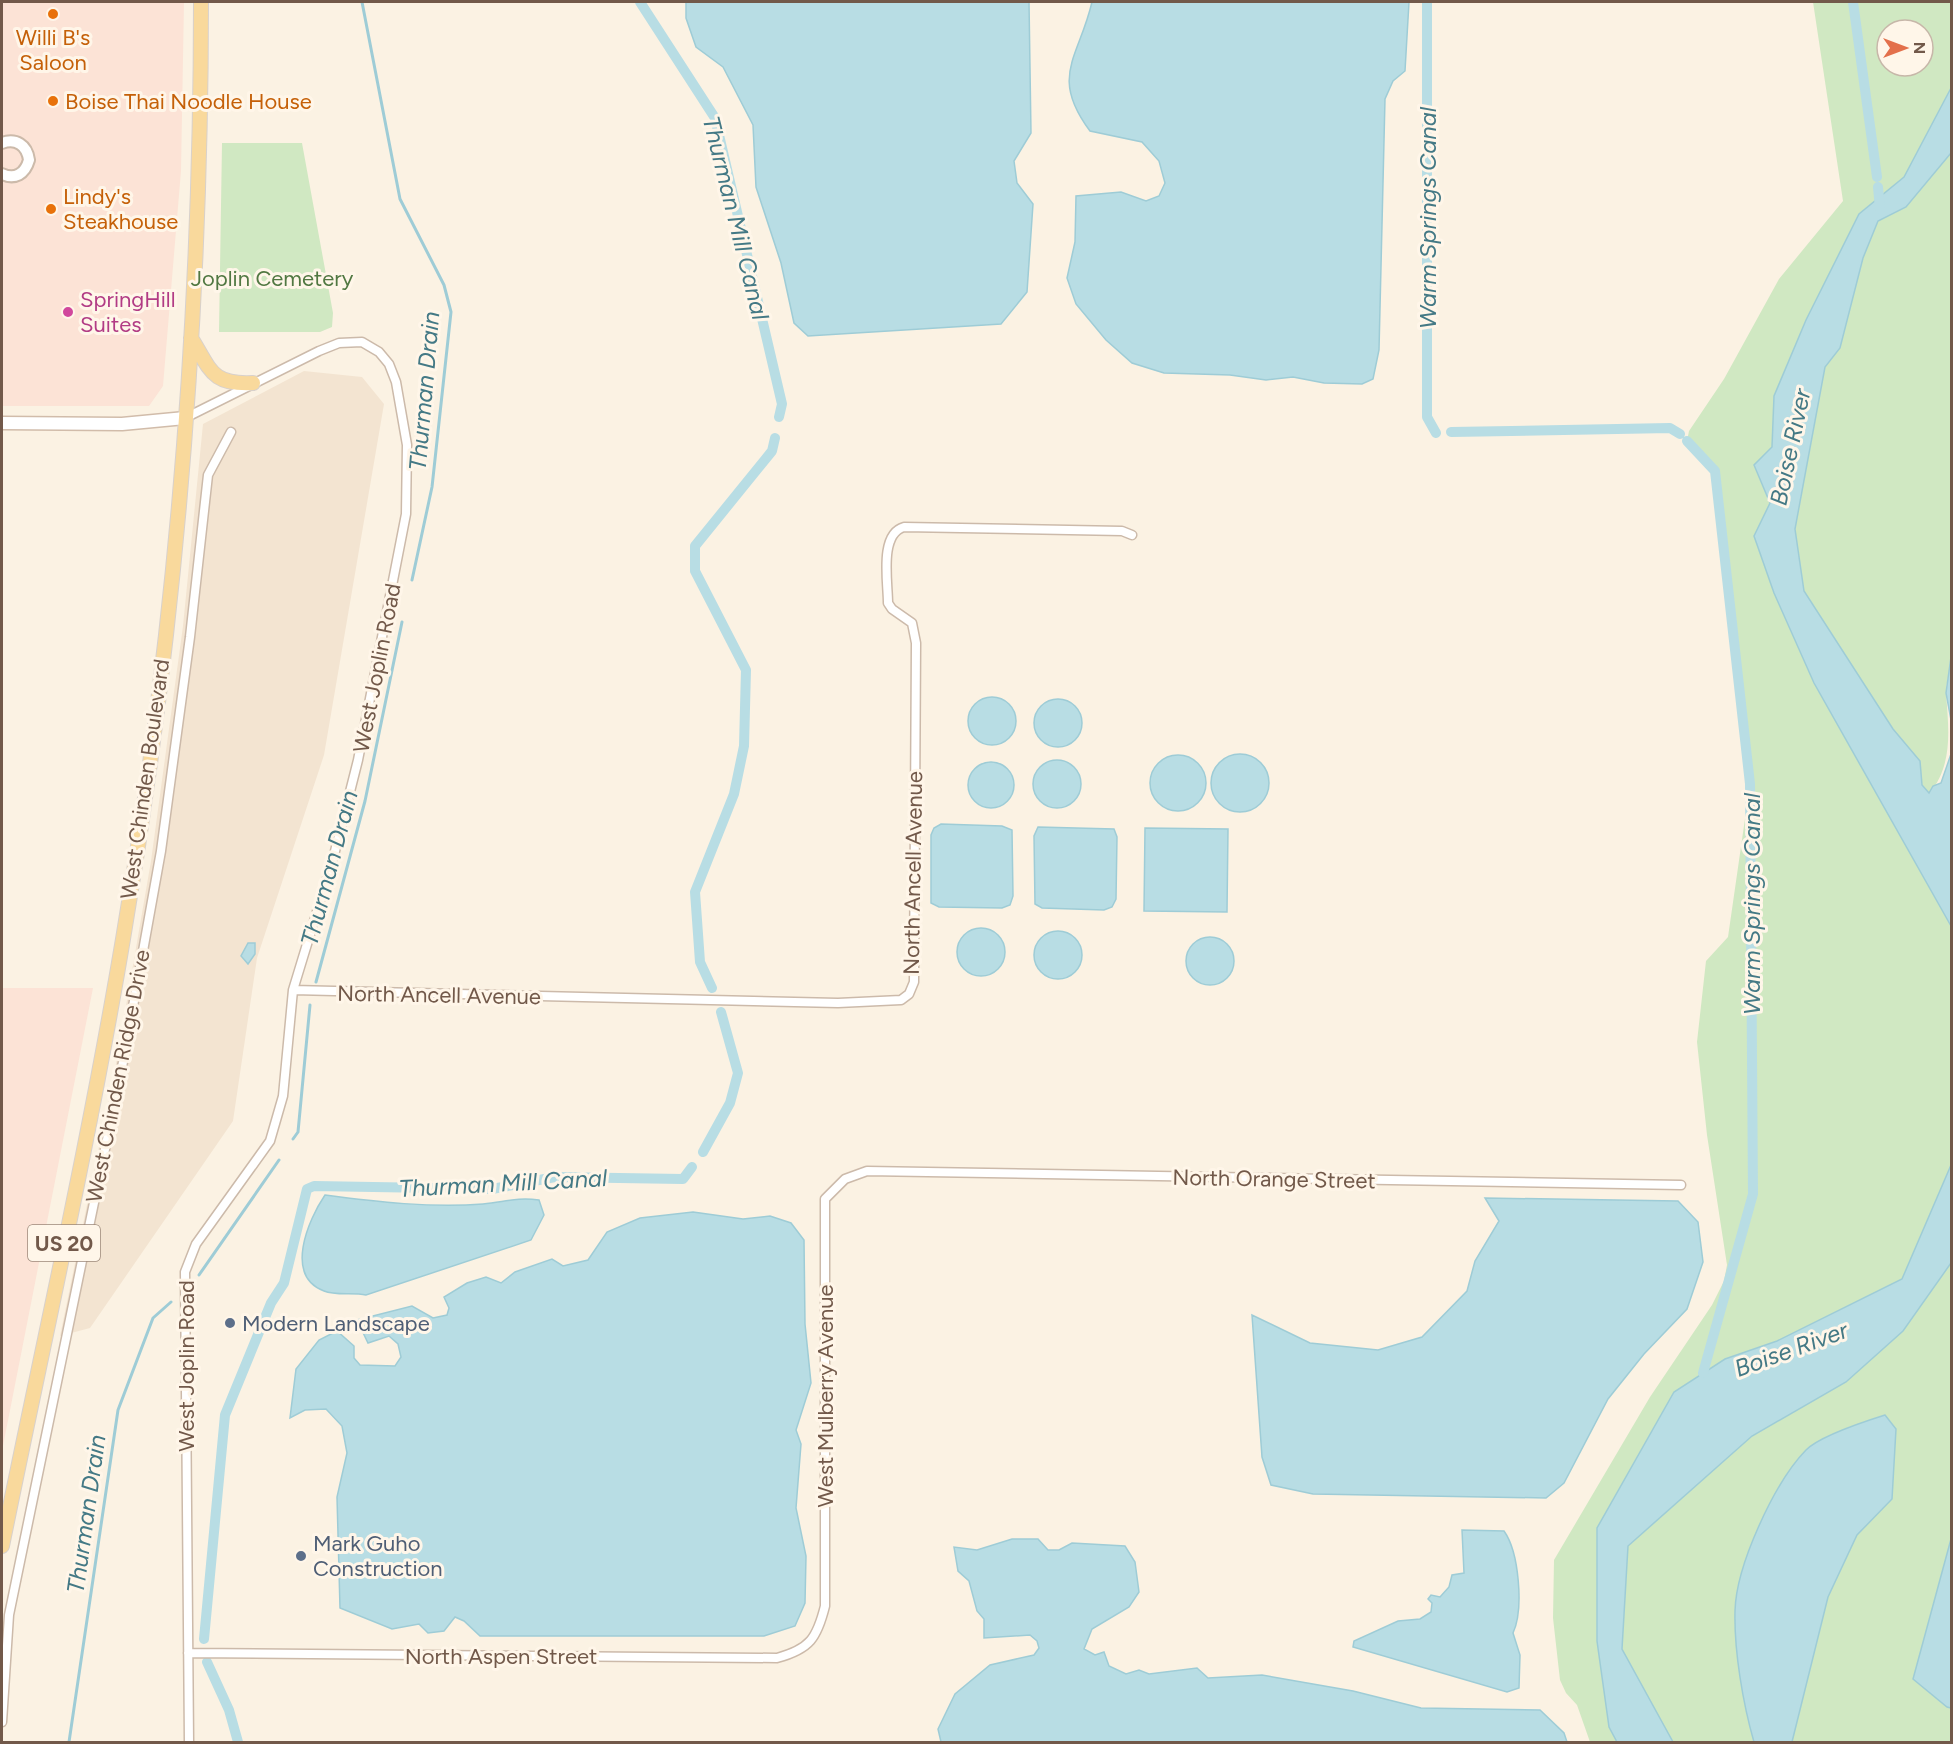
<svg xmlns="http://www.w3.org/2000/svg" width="1953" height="1744" viewBox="0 0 1953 1744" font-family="Figtree,sans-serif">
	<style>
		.residential { fill: #f3e4d1 }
		.commercial { fill: #fce3d6 }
		.green { fill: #d0e8c2; fill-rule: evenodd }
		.water { fill: #b8dde4; stroke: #9eccd6; stroke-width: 1.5 }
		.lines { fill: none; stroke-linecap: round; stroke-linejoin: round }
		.stream { stroke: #9eccd6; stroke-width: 3 }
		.canal { stroke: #b8dde4; stroke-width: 10 }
		.minor-casing { stroke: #ccbaaa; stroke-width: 11 }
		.tertiary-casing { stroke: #ccbaaa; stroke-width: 14 }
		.secondary-casing { stroke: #d1bcaa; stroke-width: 15 }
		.primary-casing { stroke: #d8d1cc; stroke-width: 16 }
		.minor { stroke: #fff; stroke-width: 8 }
		.tertiary { stroke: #fff; stroke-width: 10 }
		.secondary { stroke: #fff; stroke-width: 12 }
		.primary { stroke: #f9d99c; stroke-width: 14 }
		.food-dot { fill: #e8710a; stroke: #fff6e9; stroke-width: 2 }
		.hotel-dot { fill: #d1479c; stroke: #fff6e9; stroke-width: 2 }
		.service-dot { fill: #5c6f8a; stroke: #fff6e9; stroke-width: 2 }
		.labels { text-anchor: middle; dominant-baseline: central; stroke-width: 6; stroke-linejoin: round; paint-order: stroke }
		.shield { fill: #fff6e9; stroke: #9c887a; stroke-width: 1.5 }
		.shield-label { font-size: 21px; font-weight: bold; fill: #72594a }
		.food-label { font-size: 22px; fill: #c56008; stroke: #fff6e9; text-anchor: start }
		.park-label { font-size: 22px; fill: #517842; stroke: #fff6e9 }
		.hotel-label { font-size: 22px; fill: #b23c85; stroke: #fff6e9; text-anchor: start }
		.street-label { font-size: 22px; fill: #72594a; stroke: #fff6e9 }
		.service-label { font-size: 22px; fill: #4e5e75; stroke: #fff6e9; text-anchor: start }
		.water-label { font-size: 24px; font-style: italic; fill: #447985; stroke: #fff6e9 }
	</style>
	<rect width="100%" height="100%" fill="#fbf2e3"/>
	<!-- residential -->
	<path class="residential" d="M 304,371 L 362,377 L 384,404 L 324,755 L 257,958 L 233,1121 L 90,1328 L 60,1336 L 116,1064 L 151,861 L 183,626 L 203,424 Z"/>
	<!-- commercial -->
	<path class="commercial" d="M 2,2 L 184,2 L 181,171 L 163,386 L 149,406 L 2,406 Z
		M 2,988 L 93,988 L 2,1451 Z"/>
	<!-- green -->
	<path class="green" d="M 1813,2 L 1951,2 L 1951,88 L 1904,177 L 1859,214 L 1806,320 L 1774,396 L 1772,447 L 1754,465 L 1770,503 L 1754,536 L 1774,593 L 1814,683 L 1951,926 L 1951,1165 L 1902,1279 L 1777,1341 L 1725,1359 L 1597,1528 L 1597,1641 L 1609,1727 L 1617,1742 L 1590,1742 L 1577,1705 L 1566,1693 L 1560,1680 L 1553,1618 L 1554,1560 L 1650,1397 L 1712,1305 L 1724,1281 L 1727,1265 L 1707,1135 L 1697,1042 L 1706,961 L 1728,937 L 1750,784 L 1715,471 L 1687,441 L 1689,431 L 1724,379 L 1779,279 L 1843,201 ZM 1887,30 L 1923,30 L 1923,66 L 1887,66 Z
		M 222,143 L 302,143 L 333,313 L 332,327 L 320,332 L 219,332 Z
		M 1951,153 L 1952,657 C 1950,669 1946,683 1946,694 C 1949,731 1953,765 1929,794 L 1922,785 L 1920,761 L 1893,729 L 1804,591 L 1795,529 L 1825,367 L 1840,348 L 1863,258 L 1878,221 L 1906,207 Z
		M 1951,1263 L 1951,1742 L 1673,1742 L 1622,1649 L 1628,1546 L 1752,1436 L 1846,1382 L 1903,1331 Z"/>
	<!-- water -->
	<path class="water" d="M 686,2 L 1029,2 L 1031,133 L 1014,161 L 1017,183 L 1033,204 L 1027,292 L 1001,324 L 808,336 L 794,323 L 781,263 L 756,187 L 753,125 L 723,67 L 696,47 L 686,18 Z
		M 1092,2 L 1409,2 L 1405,71 L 1393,81 L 1385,99 L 1379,350 L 1373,379 L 1362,384 L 1324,383 L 1293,377 L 1266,380 L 1230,375 L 1164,373 L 1132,363 L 1106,340 L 1076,304 L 1067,278 L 1075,242 L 1076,196 L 1121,192 L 1146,201 L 1159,196 L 1165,183 L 1159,161 L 1142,142 L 1090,131 C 1049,76 1079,58 1092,2 Z
		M 1951,88 L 1951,153 L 1906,207 L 1878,221 L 1863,258 L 1840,348 L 1825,367 L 1795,529 L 1804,591 L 1893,729 L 1920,761 L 1922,785 L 1929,793 L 1933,786 L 1941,783 L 1951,754 L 1951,926 L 1814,683 L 1774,593 L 1754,536 L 1770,503 L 1754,465 L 1772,447 L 1774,396 L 1806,320 L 1859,214 L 1904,177 Z
		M 1951,657 L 1952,719 L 1951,720 L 1946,693 Z
		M968 721a24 24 0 1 1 48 0a24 24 0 1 1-48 0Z
		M1034 723a24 24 0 1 1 48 0a24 24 0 1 1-48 0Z
		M1211 783a29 29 0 1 1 58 0a29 29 0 1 1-58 0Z
		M1150 783a28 28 0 1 1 56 0a28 28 0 1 1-56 0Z
		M1033 784a24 24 0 1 1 48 0a24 24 0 1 1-48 0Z
		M968 785a23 23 0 1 1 46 0a23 23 0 1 1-46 0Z
		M 941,824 L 1002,826 L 1012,830 L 1013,896 L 1010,905 L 1002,908 L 939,907 L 931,903 L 931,835 L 934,828 Z
		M 1038,827 L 1114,829 L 1117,837 L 1116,899 L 1112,907 L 1104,910 L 1042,908 L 1035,904 L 1034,836 Z
		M 1145,828 L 1228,829 L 1227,912 L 1144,911 Z
		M957 952a24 24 0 1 1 48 0a24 24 0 1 1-48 0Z
		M1034 955a24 24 0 1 1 48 0a24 24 0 1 1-48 0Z
		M1186 961a24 24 0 1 1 48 0a24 24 0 1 1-48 0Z
		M 248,943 L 255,943 L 255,954 L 248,964 L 241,956 Z
		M 1951,1165 L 1951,1263 L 1903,1331 L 1846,1382 L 1752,1436 L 1628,1546 L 1622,1649 L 1673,1742 L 1617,1742 L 1609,1727 L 1597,1641 L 1597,1528 L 1674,1392 L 1725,1359 L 1777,1341 L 1902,1279 Z
		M 325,1195 C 377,1202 431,1208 483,1204 C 505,1202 516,1197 539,1200 L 544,1215 L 531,1240 L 366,1295 C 353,1292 336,1296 324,1291 C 284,1276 308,1220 325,1195 Z
		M 1485,1198 L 1678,1201 L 1698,1222 L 1703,1262 L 1687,1309 L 1644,1354 L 1608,1399 L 1564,1483 L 1546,1498 L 1313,1494 L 1271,1485 L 1262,1457 L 1252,1315 L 1310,1343 L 1378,1350 L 1422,1337 L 1467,1291 L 1475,1261 L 1499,1221 Z
		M 693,1212 L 743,1219 L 770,1216 L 791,1223 L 804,1240 L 805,1324 L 811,1383 L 796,1430 L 801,1444 L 796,1508 L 806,1556 L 805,1603 L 795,1626 L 764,1636 L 480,1636 L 464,1621 L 455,1617 L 444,1631 L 428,1633 L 419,1624 L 392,1629 L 340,1608 L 337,1497 L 347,1453 L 342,1426 L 326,1409 L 305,1410 L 290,1418 L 296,1369 L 319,1340 L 337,1331 L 354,1346 L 354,1358 L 360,1365 L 395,1366 L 401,1357 L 398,1344 L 389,1336 L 368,1343 L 357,1320 L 412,1306 L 433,1318 L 447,1315 L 449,1308 L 444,1297 L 467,1283 L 486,1277 L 501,1283 L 515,1272 L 552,1259 L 563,1266 L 588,1260 L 607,1232 L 640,1218 Z
		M 1885,1415 L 1896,1429 L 1892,1499 L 1857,1535 L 1828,1597 L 1792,1742 L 1754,1742 C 1743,1704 1734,1651 1735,1611 C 1736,1566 1774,1483 1806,1450 C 1820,1436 1866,1421 1885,1415 Z
		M 1462,1530 L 1504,1531 C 1519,1552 1524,1609 1513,1633 L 1520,1655 L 1519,1688 L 1507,1692 L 1353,1647 L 1354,1641 L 1398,1621 L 1420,1619 L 1431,1612 L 1432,1603 L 1428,1599 L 1431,1595 L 1440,1597 L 1449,1587 L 1452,1575 L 1464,1573 Z
		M 1012,1539 L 1038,1539 L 1048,1550 L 1059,1550 L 1072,1543 L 1125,1546 L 1135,1562 L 1139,1592 L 1129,1607 L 1092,1629 L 1084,1649 L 1095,1655 L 1104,1652 L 1109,1666 L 1126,1674 L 1139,1670 L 1149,1674 L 1197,1668 L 1208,1678 L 1262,1675 L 1353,1691 L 1421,1708 L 1540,1710 L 1564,1733 L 1567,1742 L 941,1742 L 938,1729 L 955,1694 L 990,1665 L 1034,1655 L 1039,1648 L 1037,1641 L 1030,1635 L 984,1638 L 984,1619 L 977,1611 L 969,1581 L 958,1571 L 954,1547 L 977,1550 Z
		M 1951,1539 L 1951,1708 L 1947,1707 L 1913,1679 Z"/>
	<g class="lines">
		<!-- stream -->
		<path class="stream" d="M 362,2 L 400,199 L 444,285 L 451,312 L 432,487 L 412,580
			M 316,982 L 365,801 L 402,622
			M 293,1139 L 298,1132 L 310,1005
			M 199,1275 L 279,1160
			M 69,1742 L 118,1410 L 153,1318 L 171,1302"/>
		<!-- canal -->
		<path class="canal" d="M 640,2 L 715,118 L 782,404 L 779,417
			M 1427,2 L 1427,417 L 1436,433
			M 1853,2 L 1877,177
			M 1878,187 L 1880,209
			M 1451,432 L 1670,428 L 1680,434
			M 1687,441 L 1715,471 L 1750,784 L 1753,1194 L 1703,1373
			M 712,988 L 700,962 L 695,892 L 734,794 L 744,746 L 746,670 L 695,571 L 695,546 L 772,451 L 775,438
			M 703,1152 L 730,1103 L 738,1073 L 721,1012
			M 204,1639 L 225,1415 L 271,1303 L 284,1283 L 307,1189 L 314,1186 L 492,1189 L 555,1177 L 683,1179 L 692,1167
			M 207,1662 L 229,1710 L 238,1742"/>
		<defs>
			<path id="minor" d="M 185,418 L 319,351 L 339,343 L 362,342 L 379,352 L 389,364 L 396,382 L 407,445 L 406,514 L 358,760 L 333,859 L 293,990 L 283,1096 L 270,1141 L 196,1244 L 185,1272 L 189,1742
				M 293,990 L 838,1003 L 901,1000 L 909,994 L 914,982 L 916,643 L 912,623 L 892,609 L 888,603 C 888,582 879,534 904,527 L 1122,531 L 1132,535
				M 188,1653 L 777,1658 C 810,1649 817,1638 825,1606 L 825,1199 L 845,1179 L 867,1171 L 1681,1185
				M 2,1722 L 9,1615 L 123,1062 L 161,851 L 190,637 L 208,475 L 231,432"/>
			<path id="tertiary" d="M 2,143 C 16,138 27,145 29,160 C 25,174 15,180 2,174"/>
			<path id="secondary" d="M 2,423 L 122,424 L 185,418"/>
			<path id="primary" d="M 191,338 C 211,370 211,385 253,383
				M 2,1546 C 43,1344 89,1142 123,939 C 176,629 201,315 201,2"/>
		</defs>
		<!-- minor casing -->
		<use href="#minor" class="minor-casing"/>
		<!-- tertiary casing -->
		<use href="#tertiary" class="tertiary-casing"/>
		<!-- secondary casing -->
		<use href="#secondary" class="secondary-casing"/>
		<!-- primary casing -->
		<use href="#primary" class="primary-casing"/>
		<!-- minor -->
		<use href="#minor" class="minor"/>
		<!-- tertiary -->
		<use href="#tertiary" class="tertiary"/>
		<!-- secondary -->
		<use href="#secondary" class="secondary"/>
		<!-- primary -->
		<use href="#primary" class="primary"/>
	</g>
	<!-- markers -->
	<g class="food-dot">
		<circle cx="53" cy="14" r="6"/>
		<circle cx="53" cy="101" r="6"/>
		<circle cx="51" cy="209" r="6"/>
	</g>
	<circle class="hotel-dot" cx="68" cy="312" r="6"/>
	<g class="service-dot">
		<circle cx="230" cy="1323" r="6"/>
		<circle cx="301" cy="1556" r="6"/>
	</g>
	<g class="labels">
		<!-- shield labels -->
		<rect class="shield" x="28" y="1225" width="72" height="36" rx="4.5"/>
		<g class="shield-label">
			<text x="64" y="1243">US 20</text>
		</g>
		<!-- food labels -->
		<g class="food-label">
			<text x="53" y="37" text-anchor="middle">Willi B's<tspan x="53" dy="25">Saloon</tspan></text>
			<text x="65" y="101">Boise Thai Noodle House</text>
			<text x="63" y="196">Lindy's<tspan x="63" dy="25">Steakhouse</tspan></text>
		</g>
		<!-- park labels -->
		<g class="park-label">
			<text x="272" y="278">Joplin Cemetery</text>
		</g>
		<!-- hotel labels -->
		<g class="hotel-label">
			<text x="80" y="299">SpringHill<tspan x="80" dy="25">Suites</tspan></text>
		</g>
		<!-- street labels -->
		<g class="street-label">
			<text transform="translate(377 668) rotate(-79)">West Joplin Road</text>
			<text transform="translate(145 779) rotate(-82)">West Chinden Boulevard</text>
			<text transform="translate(913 873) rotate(-89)">North Ancell Avenue</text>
			<text transform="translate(439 995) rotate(1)">North Ancell Avenue</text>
			<text transform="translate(118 1076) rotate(-79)">West Chinden Ridge Drive</text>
			<text transform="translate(1274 1179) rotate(1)">North Orange Street</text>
			<text transform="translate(186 1366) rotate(-90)">West Joplin Road</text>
			<text transform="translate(825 1396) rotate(-90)">West Mulberry Avenue</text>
			<text x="501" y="1656">North Aspen Street</text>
		</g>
		<!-- service labels -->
		<g class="service-label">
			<text x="242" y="1323">Modern Landscape</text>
			<text x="313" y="1543">Mark Guho<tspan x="313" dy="25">Construction</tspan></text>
		</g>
		<!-- water labels -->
		<g class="water-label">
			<text transform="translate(736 218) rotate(76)">Thurman Mill Canal</text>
			<text transform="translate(1427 218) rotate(-90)">Warm Springs Canal</text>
			<text transform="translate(424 391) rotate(-85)">Thurman Drain</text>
			<text transform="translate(1790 447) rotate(-78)">Boise River</text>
			<text transform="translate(329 868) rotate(-75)">Thurman Drain</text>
			<text transform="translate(1751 904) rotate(-90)">Warm Springs Canal</text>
			<text transform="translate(503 1183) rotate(-3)">Thurman Mill Canal</text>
			<text transform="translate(1791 1349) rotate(-20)">Boise River</text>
			<text transform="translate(86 1514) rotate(-82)">Thurman Drain</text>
		</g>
	</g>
	<!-- border -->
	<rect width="1953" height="1744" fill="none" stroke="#72594a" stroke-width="6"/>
	<!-- north arrow -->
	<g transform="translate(1905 48) rotate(90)"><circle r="28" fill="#fff6e9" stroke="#c7b7a9" stroke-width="1.5"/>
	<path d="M0-4.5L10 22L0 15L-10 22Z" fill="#e3704b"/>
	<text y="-9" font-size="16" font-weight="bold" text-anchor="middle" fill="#72594a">N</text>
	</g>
</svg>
